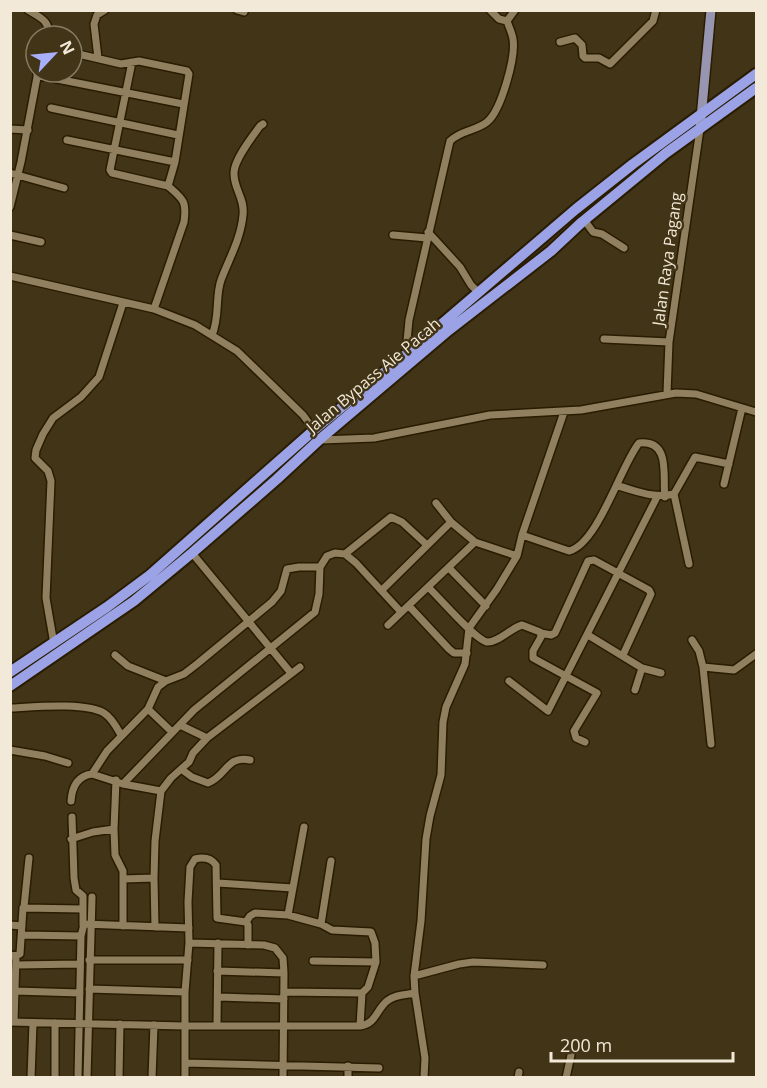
<svg xmlns="http://www.w3.org/2000/svg" width="767" height="1088" viewBox="0 0 767 1088" font-family="'Open Sans',sans-serif">
	<style>
		.lines { fill: none; stroke-linecap: round; stroke-linejoin: round }
		.minor-casing { stroke: #291c00; stroke-width: 10 }
		.major-casing { stroke: #291c00; stroke-width: 12 }
		.highway-casing { stroke: #291c00; stroke-width: 14 }
		.minor { stroke: #908060; stroke-width: 7 }
		.major { stroke: #9795b0; stroke-width: 9 }
		.highway { stroke: #9ba3e6; stroke-width: 10 }
		.labels { text-anchor: middle; dominant-baseline: central; stroke-width: 5; stroke-linejoin: round; paint-order: stroke }
		.street-label { font-size: 16px; fill: #f2e9d8; stroke: #423416 }
	</style>
	<rect width="100%" height="100%" fill="#423416"/>
	<g class="lines">
		<defs>
			<path id="minor" d="M 28,10 C 39,17 51,21 48,36
				M 237,10 L 244,12
				M 490,10 L 499,19 L 507,21
				M 560,42 L 575,38 L 582,45 L 583,56 L 585,58 L 599,58 L 610,64 L 653,21 L 656,10
				M 74,53 L 121,64 L 139,61 L 187,71 L 189,74 L 175,162 L 168,186 C 183,199 187,201 184,222 L 154,309
				M 98,58 L 94,24 L 97,15 L 105,10
				M 132,62 L 110,170 L 112,173 L 168,186
				M 37,75 L 183,104
				M 51,108 L 178,135
				M 10,129 L 28,130
				M 67,140 L 175,162
				M 10,173 L 64,188
				M 10,207 L 21,162 L 38,72
				M 582,222 L 585,221 L 593,232 L 602,234 L 624,248
				M 428,232 L 460,267 L 471,285 L 478,292
				M 10,235 L 41,242
				M 393,235 L 427,238
				M 10,276 L 154,309 L 195,325 L 237,351 L 303,415 L 314,430
				M 212,335 C 220,317 215,297 221,280 C 229,259 241,238 243,215 C 245,199 234,189 234,174 C 233,161 252,137 260,126 L 263,124
				M 604,339 L 669,342
				M 409,352 L 407,341 L 409,320 L 450,141 C 461,130 476,131 487,122 C 501,111 516,57 513,39 C 512,33 509,27 507,21 L 515,10
				M 667,393 L 669,342 L 700,129
				M 321,440 L 374,438 L 490,415 L 581,410 L 676,393 L 696,394 L 756,412
				M 724,484 L 742,408
				M 618,486 C 637,491 654,499 674,494 L 695,457 L 729,464
				M 674,494 L 689,564
				M 436,503 L 451,522
				M 522,535 L 569,551 C 598,544 621,465 639,443 C 672,440 662,477 665,497
				M 192,553 L 291,673
				M 345,554 L 391,517 L 402,522 L 427,545
				M 449,568 L 486,606
				M 429,588 C 439,597 477,642 488,642 C 499,642 511,628 522,625 L 540,632 L 541,637 L 533,651 L 533,658 L 597,693 L 574,731 L 576,738 L 585,742
				M 382,590 L 451,522 L 475,542 L 517,556
				M 409,606 L 449,649 L 454,653 L 467,653
				M 388,625 L 475,542
				M 541,633 L 551,635 L 555,633 L 588,561 L 594,560 L 649,590 L 651,594 L 623,655
				M 588,635 L 642,668 L 661,673
				M 692,640 L 699,651 L 703,667
				M 54,644 L 46,598 L 51,481 L 48,471 L 35,458 L 36,450 L 43,434 L 53,418 L 81,397 L 99,377 L 123,303
				M 115,655 L 128,666 L 166,681
				M 509,681 L 548,711 L 657,497
				M 635,690 L 642,668
				M 10,708 C 33,707 85,702 104,713 C 112,718 117,728 121,735
				M 148,709 L 172,732
				M 180,725 L 207,738
				M 711,744 L 703,667 L 734,670 L 756,654
				M 10,750 L 45,756 L 68,763
				M 181,769 L 192,777 L 208,783 C 227,776 226,755 250,760
				M 92,774 L 107,751 L 148,709 L 158,687 L 166,681 L 184,674 L 197,664 L 272,602 L 281,591 L 287,569 L 299,567 L 320,567
				M 116,780 L 114,829 L 115,855 L 123,871 L 123,926
				M 123,784 L 194,710 L 315,612 L 319,594 L 320,567 L 327,556 L 335,553 L 345,554 L 356,563 L 401,612
				M 161,791 L 171,778 L 189,762 L 193,753 L 207,738 L 300,667
				M 71,801 C 72,787 77,776 92,774 L 123,784 L 161,791 L 155,841 L 154,878
				M 72,817 L 74,878 L 76,890 L 83,896 L 83,925
				M 71,839 L 93,832 L 114,829
				M 123,879 L 154,878 L 155,927
				M 218,883 L 293,888
				M 24,907 L 29,858
				M 288,915 L 304,827
				M 246,922 L 250,916 L 255,913 L 288,915 L 321,924 L 332,930 L 371,932 L 375,943 L 376,962 L 368,987 L 362,993 L 360,1026
				M 321,924 L 331,861
				M 10,925 L 22,926
				M 22,935 L 81,936 L 84,924 L 189,928
				M 189,943 L 264,945 L 275,948 L 283,958 L 284,973
				M 10,956 L 20,954 L 23,908 L 82,909
				M 89,960 L 188,960
				M 313,961 L 376,962
				M 16,965 L 80,964
				M 217,971 L 284,973 L 283,1078
				M 414,976 L 459,964 L 473,962 L 543,965
				M 89,989 L 185,992
				M 15,991 L 80,993
				M 285,992 L 362,993
				M 219,997 L 284,999
				M 10,1022 L 185,1026 L 360,1026 C 376,1024 376,1010 387,1001 C 395,994 406,995 415,993
				M 14,1022 L 16,956
				M 55,1023 L 55,1078
				M 217,1025 L 218,943
				M 185,1063 L 379,1068
				M 348,1066 L 348,1078
				M 31,1078 L 33,1023
				M 78,1078 L 81,936
				M 87,1078 L 92,897
				M 119,1078 L 120,1024
				M 152,1078 L 154,1025
				M 185,1078 L 185,992 L 189,943 L 188,902 L 190,867 L 195,859 C 203,857 211,858 216,865 L 217,918 L 246,922 L 248,925 L 248,945
				M 424,1078 L 425,1058 L 415,993 L 414,976 L 421,921 L 426,839 L 430,816 L 441,775 L 443,722 L 446,707 L 465,664 L 469,628 L 497,589 L 517,556 L 522,535 L 564,412
				M 518,1078 L 519,1072
				M 566,1078 L 571,1055"/>
			<path id="major" d="M 700,129 L 711,10"/>
			<path id="highway" d="M 10,672 L 107,607 L 150,575 L 314,430 L 409,352 L 576,209 L 633,164 L 756,74
				M 10,686 L 134,601 L 192,553 L 277,479 L 319,440 L 449,330 L 551,251 L 582,222 L 666,153 L 756,88"/>
		</defs>
		<!-- minor casing -->
		<use href="#minor" class="minor-casing"/>
		<!-- major casing -->
		<use href="#major" class="major-casing"/>
		<!-- highway casing -->
		<use href="#highway" class="highway-casing"/>
		<!-- minor -->
		<use href="#minor" class="minor"/>
		<!-- major -->
		<use href="#major" class="major"/>
		<!-- highway -->
		<use href="#highway" class="highway"/>
	</g>
	<g class="labels">
		<!-- street labels -->
		<g class="street-label">
			<text transform="translate(667 259) rotate(-82)">Jalan Raya Pagang</text>
			<text transform="translate(373 375) rotate(-40)">Jalan Bypass Aie Pacah</text>
		</g>
	</g>
	<!-- border -->
	<rect width="767" height="1088" fill="none" stroke="#f2e9d8" stroke-width="24"/>
	<!-- north arrow -->
	<g transform="translate(54 54) rotate(64)"><circle r="28" fill="#423416" stroke="#887c64" stroke-width="1.5"/>
	<path d="M0-4.5L10 22L0 15L-10 22Z" fill="#a8b0fc"/>
	<text y="-9" font-size="16" font-weight="bold" text-anchor="middle" fill="#f2e9d8">N</text>
	</g>
	<!-- scale -->
	<path d="M551 1052v9h182v-9" fill="none" stroke="#f2e9d8" stroke-width="3"/>
	<text x="560" y="1052" font-size="18" fill="#f2e9d8" stroke="#423416" stroke-width="4.5" paint-order="stroke">200 m</text>
</svg>
